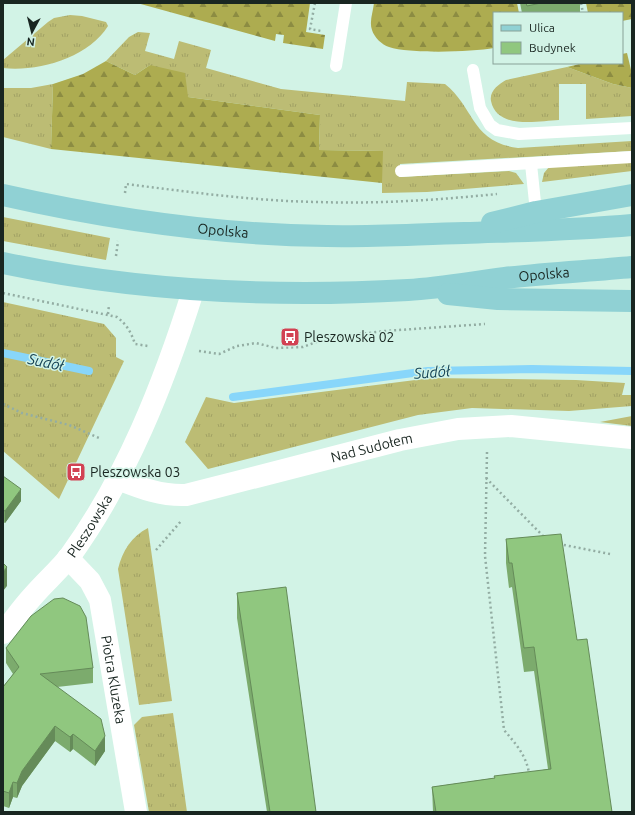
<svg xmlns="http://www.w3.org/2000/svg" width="635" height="815" viewBox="0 0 635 815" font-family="Ubuntu,sans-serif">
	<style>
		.grass { fill: url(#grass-tufts) }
		.forest { fill: url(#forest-firs) }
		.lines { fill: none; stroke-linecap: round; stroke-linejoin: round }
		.stream { stroke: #88d6fa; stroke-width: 8 }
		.path { stroke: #93ada3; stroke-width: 2.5; stroke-dasharray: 2 3; stroke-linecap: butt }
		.lane { stroke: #fff; stroke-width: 12 }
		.street { stroke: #fff; stroke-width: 22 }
		.secondary { stroke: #fff; stroke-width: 22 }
		.primary { stroke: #90d1d4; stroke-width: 22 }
		.wall { fill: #7cab6d }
		.shaded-wall { fill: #658b59 }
		.building { fill: #90c77f; stroke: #658b59 }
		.labels { text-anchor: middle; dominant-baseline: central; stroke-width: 3; stroke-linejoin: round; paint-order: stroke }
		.street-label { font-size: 14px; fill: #192621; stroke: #d2f3e6 }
		.poi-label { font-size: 14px; fill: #192621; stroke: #d2f3e6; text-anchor: start }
		.water-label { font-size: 15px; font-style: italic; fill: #154255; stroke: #d2f3e6 }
	</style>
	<defs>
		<pattern id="grass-tufts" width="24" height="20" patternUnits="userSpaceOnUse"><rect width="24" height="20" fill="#bcbc74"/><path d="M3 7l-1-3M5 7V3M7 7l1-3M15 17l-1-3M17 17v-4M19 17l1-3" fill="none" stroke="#a1a164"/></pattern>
		<pattern id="forest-firs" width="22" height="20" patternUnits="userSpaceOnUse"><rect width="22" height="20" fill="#adac50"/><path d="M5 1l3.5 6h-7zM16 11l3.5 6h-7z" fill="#8c8c42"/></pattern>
	</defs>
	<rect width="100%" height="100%" fill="#d2f3e6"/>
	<!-- grass -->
	<path class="grass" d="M 70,15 L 82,16 L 106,22 L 108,26 C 88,58 38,72 3,68 L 3,60 L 48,22 L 54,18 Z
		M 138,32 L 150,33 L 145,51 L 174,59 L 179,41 L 211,50 L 206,68 L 281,89 L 405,101 L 407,82 L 445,84 C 475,108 471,142 518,148 L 632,141 L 632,151 L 400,164 L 399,177 L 509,171 L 516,173 L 524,184 L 427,192 L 382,193 L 382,151 L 319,150 L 320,115 L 188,97 L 150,65 L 135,75 L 106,61 L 129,37 Z
		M 567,67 L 613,84 L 632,88 L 632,116 L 586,119 L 586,84 L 559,84 L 559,120 C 538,121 497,130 491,101 C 489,91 499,84 506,80 Z
		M 53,84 L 51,149 L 3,137 L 3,88 L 31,88 Z
		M 632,161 L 632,171 L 542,182 L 544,173 L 549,167 Z
		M 3,217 L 110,238 L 106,260 L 3,241 Z
		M 3,302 L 104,324 L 116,338 L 116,357 L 124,361 L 59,499 L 3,451 Z
		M 431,378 L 576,380 L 625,383 L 622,395 L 632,395 L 632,406 L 569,411 L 472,408 L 418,415 L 208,469 L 185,442 L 206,397 L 234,403 Z
		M 632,416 L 632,426 L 600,422 Z
		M 148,528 L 172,701 L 139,705 L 118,569 C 122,551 132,536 148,528 Z
		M 173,713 L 187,812 L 149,812 L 134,725 L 142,717 Z"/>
	<!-- forest -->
	<path class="forest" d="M 137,3 L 310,3 L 306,32 L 325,35 L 323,49 L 283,43 L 284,35 L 276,34 L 275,41 Z
		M 374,3 L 517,3 L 519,13 L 494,13 L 494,48 C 472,52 410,54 389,47 C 382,45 374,37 372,30 C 369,22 373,12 374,3 Z
		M 586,3 L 632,3 L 632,19 L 622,21 L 622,13 L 588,13 Z
		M 627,53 L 632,74 L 632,88 L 613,84 L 567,67 L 584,63 L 622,63 L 622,54 Z
		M 106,61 L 135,75 L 150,65 L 185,73 L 188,97 L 320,115 L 319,150 L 383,151 L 382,183 L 51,149 L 53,84 L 83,74 Z"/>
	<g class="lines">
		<!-- stream -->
		<path class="stream" d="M 3,353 L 89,371
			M 233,397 L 428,371 L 532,369 L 632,371"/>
		<!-- path -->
		<path class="path" d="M 315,3 L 310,29 L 321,31
			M 581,3 L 583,13
			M 125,193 L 126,184 C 190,192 254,201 318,202 C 377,204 438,200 497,194
			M 116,256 L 118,241
			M 3,293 L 117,317 C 127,325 131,332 135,344 L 148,346
			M 108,314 L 109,305
			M 199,351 L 219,354 L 237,346 L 256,343 L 276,348 L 303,347 L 327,338 L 385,331 L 485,324
			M 3,404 L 22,413 L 69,425 L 99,438
			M 487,452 L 485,556 L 504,730 C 515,743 527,756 529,774
			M 486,478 L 544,537
			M 559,544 L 610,554
			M 156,550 L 182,520"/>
		<!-- lane -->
		<path class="lane" d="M 336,66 L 346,3
			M 473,70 L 480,108 L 490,125 L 497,130 L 519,134 L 632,128
			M 531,164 L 536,212
			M 401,171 L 632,157"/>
		<!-- street -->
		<g class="street">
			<path id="s1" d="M 118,479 C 141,488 161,496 186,495 L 400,440 L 458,429 L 511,426 L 632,438"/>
			<path id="s2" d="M 68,558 L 90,581 L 100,600 L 136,812"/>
		</g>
		<!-- secondary -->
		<path class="secondary" id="s3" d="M 3,633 C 13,621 22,608 33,596 C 45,582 59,570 70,556 C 127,477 164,383 193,291"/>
		<!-- primary -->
		<g class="primary">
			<path id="s4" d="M 3,195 C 109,219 219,235 327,236 C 373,237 418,234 464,233 C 520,231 576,230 632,225"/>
			<path d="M 492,223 L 536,212 L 632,195"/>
			<path id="s5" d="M 3,263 C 136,291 271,298 408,290 C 440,288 473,282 505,278 C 547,273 590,271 632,267"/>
			<path d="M 448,294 L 498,299 L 632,301"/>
		</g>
	</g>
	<!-- wall -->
	<path class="wall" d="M 520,3 L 580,3 L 580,13 L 522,13 Z
		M 3,476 L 21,501 L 5,523 L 3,522 Z
		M 506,539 L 577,640 L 612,812 L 433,812 L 432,787 L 494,778 L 548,769 L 534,671 L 524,672 L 512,587 L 509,588 L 506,563 Z
		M 237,593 L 316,812 L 267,812 L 237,618 Z
		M 6,648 L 93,668 L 93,683 L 57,687 L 105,751 L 95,766 L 73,749 L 70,752 L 55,741 L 22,786 L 17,798 L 13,797 L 9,808 L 3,806 L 3,687 L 13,674 L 6,663 Z"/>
	<!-- shaded-wall -->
	<path class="shaded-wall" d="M 21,489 L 21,501 L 5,523 L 5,511 Z
		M 7,567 L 7,586 L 3,591 L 3,572 Z
		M 55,726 L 55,741 L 22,786 L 17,798 L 17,783 L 22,771 Z
		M 73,734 L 73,749 L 70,752 L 70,737 Z
		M 105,736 L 105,751 L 95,766 L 95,751 Z
		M 13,782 L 13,797 L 9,808 L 9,793 Z"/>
	<!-- building -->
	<path class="building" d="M 526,3 L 541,3 L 527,6 Z
		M 3,476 L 21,489 L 5,511 L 3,510 Z
		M 561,534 L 577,640 L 587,639 L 612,812 L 436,812 L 432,787 L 495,778 L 494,776 L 551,769 L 534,647 L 524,648 L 512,563 L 509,563 L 506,539 Z
		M 3,563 L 7,567 L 3,572 Z
		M 286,587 L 316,812 L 270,812 L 237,593 Z
		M 63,598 L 80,606 L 86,617 L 93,668 L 40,674 L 101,719 L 105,736 L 95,751 L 73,734 L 70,737 L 55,726 L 22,771 L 17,783 L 13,782 L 9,793 L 3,791 L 3,687 L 19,667 L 6,648 L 31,616 L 54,599 Z"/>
	<!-- icons -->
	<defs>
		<symbol id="bus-square" viewBox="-11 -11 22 22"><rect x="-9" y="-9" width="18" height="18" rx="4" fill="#d24253" stroke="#d2f3e6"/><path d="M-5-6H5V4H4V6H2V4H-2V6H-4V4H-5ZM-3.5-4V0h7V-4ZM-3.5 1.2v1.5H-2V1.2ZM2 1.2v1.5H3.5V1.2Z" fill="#fff"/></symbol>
	</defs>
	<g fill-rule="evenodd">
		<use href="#bus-square" x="279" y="326" width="22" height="22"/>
		<use href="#bus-square" x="65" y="461" width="22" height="22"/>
	</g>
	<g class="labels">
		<!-- street labels -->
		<g class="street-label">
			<text stroke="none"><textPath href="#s4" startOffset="223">Opolska</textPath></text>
			<text stroke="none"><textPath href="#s5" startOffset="544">Opolska</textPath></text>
			<text stroke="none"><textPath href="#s1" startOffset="262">Nad Sudołem</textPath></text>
			<text stroke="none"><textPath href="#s3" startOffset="138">Pleszowska</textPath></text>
			<text stroke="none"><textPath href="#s2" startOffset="134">Piotra Kluzeka</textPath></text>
		</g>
		<!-- poi labels -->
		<g class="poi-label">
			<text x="304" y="337">Pleszowska 02</text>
			<text x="90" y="472">Pleszowska 03</text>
		</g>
		<!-- water labels -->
		<g class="water-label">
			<text transform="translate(46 362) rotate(12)">Sudół</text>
			<text transform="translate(432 372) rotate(-4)">Sudół</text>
		</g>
	</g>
	<!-- border -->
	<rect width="635" height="815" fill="none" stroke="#192621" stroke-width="8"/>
	<!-- legend -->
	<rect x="493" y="12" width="130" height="52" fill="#d2f3e6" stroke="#88a197"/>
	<rect x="501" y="25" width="20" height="6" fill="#90d1d4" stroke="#88a197"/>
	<text x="529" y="32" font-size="12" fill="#192621">Ulica</text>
	<rect x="501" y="42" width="20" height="12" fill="#90c77f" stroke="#88a197"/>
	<text x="529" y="52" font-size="12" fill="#192621">Budynek</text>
	<!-- north arrow -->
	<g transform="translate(32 32) rotate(187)" stroke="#d2f3e6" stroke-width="3" paint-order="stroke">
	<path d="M0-3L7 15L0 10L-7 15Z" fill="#192621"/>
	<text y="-6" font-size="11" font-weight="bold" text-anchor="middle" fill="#192621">N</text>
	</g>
</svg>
